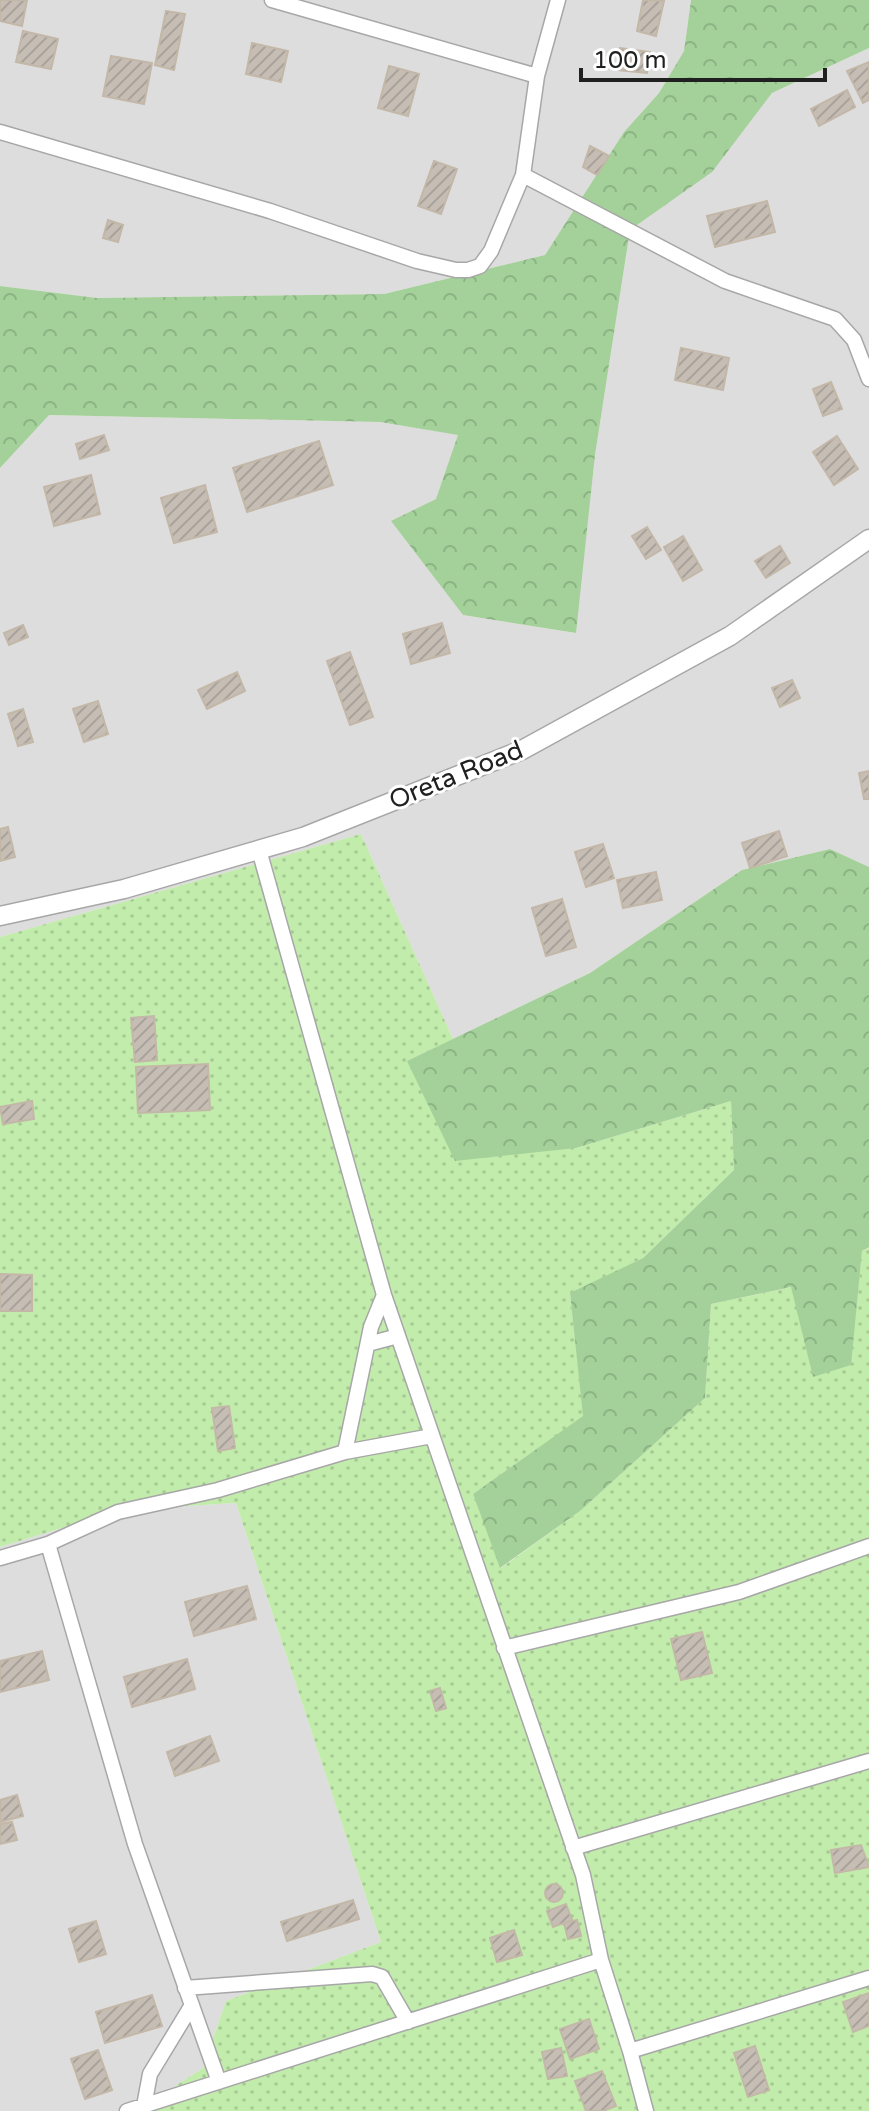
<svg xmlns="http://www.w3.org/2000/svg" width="869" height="2111" viewBox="0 0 869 2111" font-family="'Varela Round',sans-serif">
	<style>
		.residential { fill: #dedddd }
		.grass { fill: url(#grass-dots) }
		.forest { fill: url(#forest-crowns) }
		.building { fill: url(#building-hatch); stroke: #c3b7a8; stroke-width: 2 }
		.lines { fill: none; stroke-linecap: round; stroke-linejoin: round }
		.minor-casing { stroke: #a7a7a7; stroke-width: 17 }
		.tertiary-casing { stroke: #a7a7a7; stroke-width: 21 }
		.minor { stroke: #fff; stroke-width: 14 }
		.tertiary { stroke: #fff; stroke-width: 18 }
		.labels { text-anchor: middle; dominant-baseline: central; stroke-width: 6; stroke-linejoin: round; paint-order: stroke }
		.street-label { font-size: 26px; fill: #202020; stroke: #fff }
	</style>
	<defs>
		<pattern id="grass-dots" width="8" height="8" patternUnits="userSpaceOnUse" patternTransform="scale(2)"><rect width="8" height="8" fill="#c2ecab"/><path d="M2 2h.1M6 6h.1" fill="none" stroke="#a6ca93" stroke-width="1.8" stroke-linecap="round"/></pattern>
		<pattern id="forest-crowns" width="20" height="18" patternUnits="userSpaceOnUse" patternTransform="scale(2)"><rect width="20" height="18" fill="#a3d199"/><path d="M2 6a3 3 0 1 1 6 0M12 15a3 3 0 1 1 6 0" fill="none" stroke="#8cb384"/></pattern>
		<pattern id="building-hatch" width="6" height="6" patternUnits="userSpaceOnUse" patternTransform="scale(2)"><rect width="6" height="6" fill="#c6beb5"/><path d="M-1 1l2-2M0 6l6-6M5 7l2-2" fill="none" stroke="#aaa39b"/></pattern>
	</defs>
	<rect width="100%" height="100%" fill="#f1eee6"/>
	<!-- residential -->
	<path class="residential" d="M 0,0 L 691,0 L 684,51 L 659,93 L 624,132 L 545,255 L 384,294 L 97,298 L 0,286 Z
		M 869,48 L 869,867 L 830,849 L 742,870 L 590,973 L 453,1039 L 361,834 L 0,937 L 0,468 L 48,415 L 380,422 L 459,435 L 436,499 L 392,522 L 463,615 L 575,633 L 595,455 L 630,230 L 711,172 L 772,93 Z
		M 236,1503 L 381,1942 L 226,2001 L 203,2068 L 137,2111 L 0,2111 L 0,1547 L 120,1510 Z"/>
	<!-- grass -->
	<path class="grass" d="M 361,834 L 453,1039 L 407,1061 L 576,1148 L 731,1101 L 734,1170 L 643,1258 L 570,1294 L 584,1416 L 473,1494 L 501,1568 L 580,1511 L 705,1398 L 711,1304 L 792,1287 L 813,1376 L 850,1365 L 862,1251 L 869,1248 L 869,2111 L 137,2111 L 203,2068 L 226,2001 L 381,1942 L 236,1503 L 120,1510 L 0,1547 L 0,937 Z"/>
	<!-- forest -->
	<path class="forest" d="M 691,0 L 869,0 L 869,48 L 772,93 L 712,172 L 630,230 L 595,455 L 576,633 L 463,615 L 391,521 L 436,499 L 458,435 L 380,422 L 49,415 L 0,468 L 0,286 L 97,298 L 384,294 L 545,255 L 624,132 L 659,93 L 684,51 Z
		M 830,849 L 869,867 L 869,1247 L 862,1251 L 851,1365 L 813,1377 L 791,1287 L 711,1304 L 705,1398 L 580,1511 L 500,1568 L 473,1494 L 583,1416 L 570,1293 L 643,1258 L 734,1170 L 731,1101 L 576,1148 L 455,1161 L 407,1061 L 590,973 L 742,870 Z"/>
	<!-- building -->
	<path class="building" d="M 0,0 L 27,0 L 22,26 L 0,21 Z
		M 643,0 L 664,1 L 656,36 L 637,31 Z
		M 166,11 L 185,14 L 174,70 L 155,65 Z
		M 23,31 L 58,39 L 51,69 L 16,62 Z
		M 252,43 L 288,51 L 281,82 L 246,74 Z
		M 620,48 L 650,52 L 647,73 L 618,70 Z
		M 111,56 L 152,63 L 144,104 L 103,96 Z
		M 869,62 L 869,100 L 863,103 L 847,71 Z
		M 389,66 L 419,74 L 408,116 L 378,108 Z
		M 847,90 L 855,107 L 819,126 L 811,109 Z
		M 590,146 L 609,156 L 597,175 L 583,167 Z
		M 434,161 L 457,169 L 441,214 L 418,206 Z
		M 767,201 L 775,232 L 715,247 L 707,216 Z
		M 108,220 L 123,225 L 118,242 L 103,238 Z
		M 681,348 L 729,358 L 723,390 L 675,380 Z
		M 831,382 L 842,409 L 823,416 L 813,389 Z
		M 104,435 L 109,450 L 80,459 L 76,444 Z
		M 837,436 L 858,469 L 834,485 L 813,452 Z
		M 319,441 L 333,485 L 247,512 L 233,468 Z
		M 91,475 L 100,514 L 54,526 L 44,487 Z
		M 205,485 L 217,532 L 174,543 L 161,498 Z
		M 647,527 L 661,550 L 646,559 L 632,536 Z
		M 683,536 L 702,570 L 683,581 L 664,547 Z
		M 780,546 L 790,563 L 766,578 L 755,561 Z
		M 442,623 L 450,653 L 411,664 L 403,634 Z
		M 23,625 L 28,637 L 9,645 L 4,633 Z
		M 350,652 L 373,717 L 350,725 L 327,661 Z
		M 237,672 L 245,691 L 207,709 L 198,690 Z
		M 792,680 L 800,698 L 780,707 L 772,688 Z
		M 98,701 L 108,734 L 84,742 L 73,709 Z
		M 23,709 L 33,742 L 18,746 L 8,714 Z
		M 869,771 L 869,799 L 864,799 L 859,773 Z
		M 8,827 L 15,857 L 0,861 L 0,829 Z
		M 779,831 L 787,856 L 750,868 L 742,843 Z
		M 603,844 L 614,878 L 586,887 L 575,852 Z
		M 656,872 L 662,900 L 623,908 L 617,880 Z
		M 562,899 L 576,947 L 546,956 L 532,908 Z
		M 154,1016 L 157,1060 L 135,1062 L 131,1018 Z
		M 208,1064 L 210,1110 L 138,1113 L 136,1067 Z
		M 32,1101 L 34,1119 L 3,1124 L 0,1107 Z
		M 0,1274 L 32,1275 L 32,1311 L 0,1311 Z
		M 229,1406 L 235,1448 L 218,1451 L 212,1408 Z
		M 247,1586 L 256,1619 L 194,1636 L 185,1602 Z
		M 702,1632 L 712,1673 L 681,1680 L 671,1639 Z
		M 42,1651 L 49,1680 L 0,1692 L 0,1661 Z
		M 187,1659 L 195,1689 L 132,1707 L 124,1677 Z
		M 440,1688 L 446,1708 L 436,1711 L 430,1691 Z
		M 210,1736 L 219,1761 L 175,1776 L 167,1752 Z
		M 17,1795 L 23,1816 L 0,1822 L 0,1800 Z
		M 12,1822 L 17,1840 L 0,1844 L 0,1824 Z
		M 861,1845 L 869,1867 L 835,1873 L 831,1850 Z
		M545 1893a9 9 0 1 1 18 0a9 9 0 1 1-18 0Z
		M 353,1900 L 359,1919 L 287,1941 L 281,1922 Z
		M 566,1904 L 572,1920 L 553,1927 L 547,1911 Z
		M 577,1920 L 581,1936 L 568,1939 L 564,1923 Z
		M 96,1921 L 106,1954 L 79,1962 L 69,1929 Z
		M 514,1930 L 522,1955 L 497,1962 L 490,1938 Z
		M 869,1993 L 869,2026 L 853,2032 L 843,2002 Z
		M 152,1995 L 162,2026 L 105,2043 L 96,2012 Z
		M 589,2019 L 599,2049 L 570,2059 L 560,2029 Z
		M 755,2046 L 769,2090 L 748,2097 L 734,2053 Z
		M 561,2048 L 567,2076 L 548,2079 L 542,2052 Z
		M 98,2050 L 112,2090 L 85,2099 L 71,2059 Z
		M 602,2071 L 616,2106 L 603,2111 L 586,2111 L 575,2081 Z"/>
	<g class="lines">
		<defs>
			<path id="minor" d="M 272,0 L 537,76
				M 0,132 L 270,211 L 417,261 L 456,270 L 468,270 L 480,266 L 491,251 L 523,175 L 537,76 L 558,0
				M 523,175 L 725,281 L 835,319 L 854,340 L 869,379
				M 259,850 L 384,1295 L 583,1875 L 601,1960 L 630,2051 L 646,2111
				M 368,1344 L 398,1336
				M 345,1452 L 371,1327 L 384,1295
				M 48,1544 L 135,1844 L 219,2082
				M 0,1558 L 48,1544 L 118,1512 L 218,1490 L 345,1452 L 432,1436
				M 504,1648 L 739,1592 L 869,1546
				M 573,1848 L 869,1761
				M 185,1988 L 372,1974 L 382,1977 L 408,2022
				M 630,2051 L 869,1978
				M 144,2106 L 150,2074 L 192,2005
				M 127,2111 L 601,1960"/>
			<path id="tertiary" d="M 0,916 L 124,889 L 303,837 L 522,750 L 730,636 L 869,539"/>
		</defs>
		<!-- minor casing -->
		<use href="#minor" class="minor-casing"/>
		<!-- tertiary casing -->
		<use href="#tertiary" class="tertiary-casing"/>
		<!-- minor -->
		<use href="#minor" class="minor"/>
		<!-- tertiary -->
		<use href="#tertiary" class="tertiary"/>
	</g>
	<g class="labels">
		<!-- street labels -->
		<g class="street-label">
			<text transform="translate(456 775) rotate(-22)">Oreta Road</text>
		</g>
	</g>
	<!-- scale -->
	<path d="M581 68v12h244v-12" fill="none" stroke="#202020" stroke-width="4"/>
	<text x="593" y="68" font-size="24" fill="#202020" stroke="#ffffff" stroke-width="6" paint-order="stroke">100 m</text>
</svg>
